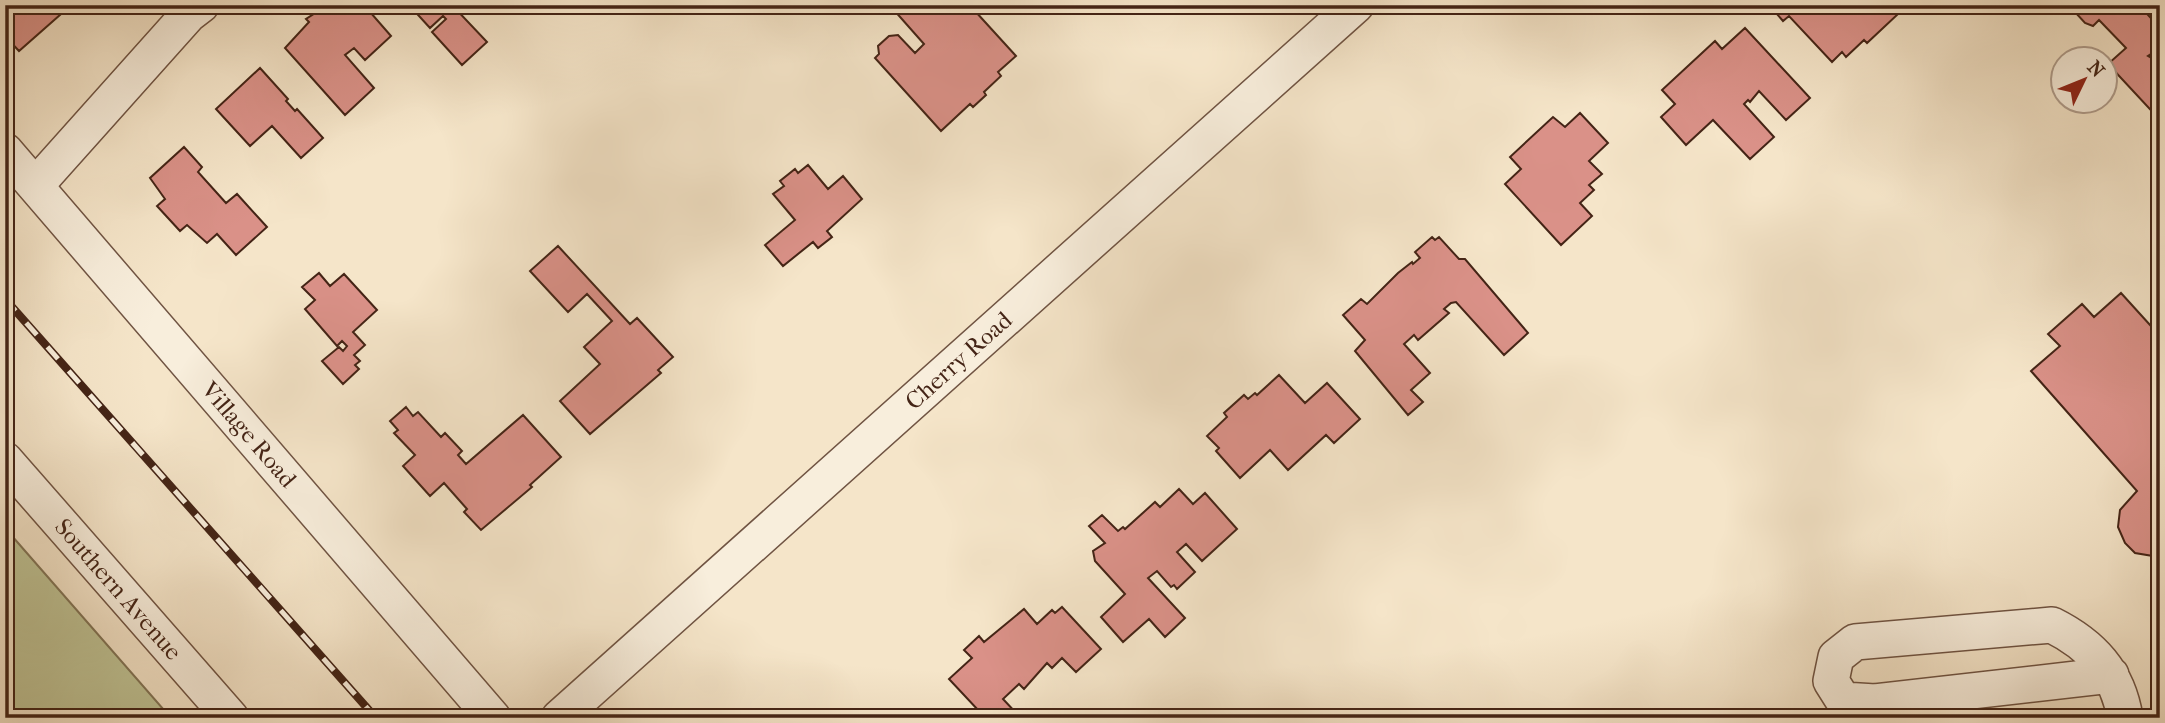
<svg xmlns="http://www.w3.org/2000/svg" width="2165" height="723" viewBox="0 0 2165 723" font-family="'IM FELL French Canon',serif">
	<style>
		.green { fill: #bfc395; stroke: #827456; stroke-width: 2 }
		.building { fill: #da9188; stroke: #442416; stroke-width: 2 }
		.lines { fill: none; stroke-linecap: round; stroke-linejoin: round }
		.minor-casing { stroke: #705443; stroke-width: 38 }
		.minor { stroke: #f8eedc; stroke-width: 35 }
		.rail-casing { stroke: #442416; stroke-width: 8 }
		.rail { stroke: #f8eedc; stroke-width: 5; stroke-dasharray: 16; stroke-linecap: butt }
		.labels { text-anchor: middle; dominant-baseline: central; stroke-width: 5; stroke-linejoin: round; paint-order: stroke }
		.street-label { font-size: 24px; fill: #442416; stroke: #f8eedc }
	</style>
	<rect width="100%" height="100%" fill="#f5e5c9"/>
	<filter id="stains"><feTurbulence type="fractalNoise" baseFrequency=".00286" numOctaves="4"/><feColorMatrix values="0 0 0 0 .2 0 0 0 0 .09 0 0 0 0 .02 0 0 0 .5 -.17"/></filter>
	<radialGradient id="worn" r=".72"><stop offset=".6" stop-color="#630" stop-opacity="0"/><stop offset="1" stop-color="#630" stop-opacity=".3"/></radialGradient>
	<!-- green -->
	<path class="green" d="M 5,528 L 171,718 L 5,718 Z"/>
	<!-- building -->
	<path class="building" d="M 5,5 L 68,5 L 69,7 L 19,51 L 5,36 Z
		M 328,5 L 364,5 L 391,36 L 365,60 L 354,48 L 345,55 L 374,88 L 345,115 L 285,48 L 309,22 L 306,19 Z
		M 409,5 L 452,5 L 487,42 L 462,65 L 432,32 L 446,19 L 443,16 L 430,28 Z
		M 897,5 L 975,5 L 975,11 L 1016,56 L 998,72 L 1001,76 L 984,92 L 986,95 L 973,107 L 970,104 L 941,131 L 875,58 L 879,54 L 878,46 L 889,36 L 898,35 L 915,53 L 924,44 L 893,9 Z
		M 1769,5 L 1889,5 L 1898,14 L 1867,43 L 1864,40 L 1846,57 L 1842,52 L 1832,62 L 1789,16 L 1783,21 Z
		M 2074,5 L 2139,5 L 2160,28 L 2160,48 L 2148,56 L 2160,63 L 2160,120 L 2108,64 L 2126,48 L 2099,20 L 2093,26 L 2085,23 L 2075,12 Z
		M 2149,5 L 2160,5 L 2160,11 L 2157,14 Z
		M 1745,28 L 1810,98 L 1786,120 L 1759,91 L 1750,102 L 1748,100 L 1744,104 L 1774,137 L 1750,159 L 1713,120 L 1686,145 L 1661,117 L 1675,104 L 1662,90 L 1715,41 L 1722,49 Z
		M 260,68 L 288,99 L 286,101 L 295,111 L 297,109 L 323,138 L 301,158 L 272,126 L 250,146 L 216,109 Z
		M 1580,113 L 1608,143 L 1589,161 L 1602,174 L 1589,185 L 1594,190 L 1580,203 L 1592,216 L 1561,245 L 1505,184 L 1521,169 L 1510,157 L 1553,117 L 1565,127 Z
		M 184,147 L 202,167 L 198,172 L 226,203 L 237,194 L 267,227 L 236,255 L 217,234 L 207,243 L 187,225 L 180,231 L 157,206 L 165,199 L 150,178 Z
		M 808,165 L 828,189 L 843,176 L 862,199 L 827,231 L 832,237 L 818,248 L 813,242 L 783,266 L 765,245 L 795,220 L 773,194 L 784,186 L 780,181 L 795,169 L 798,173 Z
		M 1432,237 L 1435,240 L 1439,237 L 1459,259 L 1465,259 L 1528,333 L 1504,355 L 1456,302 L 1451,303 L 1444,309 L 1449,313 L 1418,340 L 1414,335 L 1404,344 L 1430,373 L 1411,390 L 1423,402 L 1408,415 L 1355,351 L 1365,340 L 1343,315 L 1361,299 L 1367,304 L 1398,273 L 1412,262 L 1413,264 L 1420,258 L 1415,252 Z
		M 558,246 L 630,324 L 637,318 L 673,357 L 658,370 L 661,373 L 590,434 L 560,401 L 600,364 L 584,347 L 612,321 L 587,294 L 568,312 L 530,271 Z
		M 319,273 L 330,286 L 344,274 L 377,310 L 353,332 L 365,345 L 354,355 L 360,361 L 355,365 L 359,369 L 343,384 L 322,361 L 339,347 L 343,351 L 347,346 L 342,341 L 337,346 L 305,309 L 315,300 L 302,287 Z
		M 2121,293 L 2160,336 L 2159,557 L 2135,553 L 2125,543 L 2118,527 L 2120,510 L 2137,491 L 2031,371 L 2060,346 L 2048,334 L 2082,304 L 2094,317 Z
		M 1279,375 L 1305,403 L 1327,383 L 1360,419 L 1334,443 L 1326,435 L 1288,470 L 1270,450 L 1240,478 L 1216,451 L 1219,448 L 1207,436 L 1227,417 L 1224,413 L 1244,395 L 1248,399 L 1255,393 L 1257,395 Z
		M 406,407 L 413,416 L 418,412 L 441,437 L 445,433 L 462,451 L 458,455 L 466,464 L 523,415 L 561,457 L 530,485 L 532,487 L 481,530 L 464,512 L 467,509 L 444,483 L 430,496 L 403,466 L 415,455 L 394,433 L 398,430 L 390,421 Z
		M 1179,489 L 1193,504 L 1205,493 L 1237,529 L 1202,561 L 1186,544 L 1177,552 L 1195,572 L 1177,589 L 1174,585 L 1171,587 L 1157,571 L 1148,578 L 1185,618 L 1165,637 L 1149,619 L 1123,642 L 1101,617 L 1125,594 L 1095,561 L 1093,551 L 1105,543 L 1089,526 L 1102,515 L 1118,531 L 1123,527 L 1125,529 L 1155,502 L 1160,507 Z
		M 1062,607 L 1101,649 L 1076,672 L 1062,658 L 1052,668 L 1047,663 L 1024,689 L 1019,684 L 1003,699 L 1019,716 L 1026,718 L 976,718 L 974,716 L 979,711 L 949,679 L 972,658 L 964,650 L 979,636 L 984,642 L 1024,609 L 1037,624 L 1052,610 L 1055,613 Z"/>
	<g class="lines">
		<defs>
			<g id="minor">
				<path id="s1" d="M 5,151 L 493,718"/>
				<path d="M 36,185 L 188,15 L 201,5"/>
				<path id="s2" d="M 5,460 L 231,718"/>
				<path d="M 2111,675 L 1875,702 L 1843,700 L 1831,681 L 1836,657 L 1855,642 L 2052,625 C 2092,645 2118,673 2125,718"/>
				<path id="s3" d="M 559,718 L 1356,5"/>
			</g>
		</defs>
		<!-- minor casing -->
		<use href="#minor" class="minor-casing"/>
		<!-- minor -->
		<use href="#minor" class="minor"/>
		<defs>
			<path id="rail" d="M 5,299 L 376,718"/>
		</defs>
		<!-- rail casing -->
		<use href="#rail" class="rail-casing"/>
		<!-- rail -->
		<use href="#rail" class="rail"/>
	</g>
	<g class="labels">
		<!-- street labels -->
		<g class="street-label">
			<text stroke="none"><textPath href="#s3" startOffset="536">Cherry Road</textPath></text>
			<text stroke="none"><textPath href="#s1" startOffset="374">Village Road</textPath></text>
			<text stroke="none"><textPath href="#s2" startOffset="172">Southern Avenue</textPath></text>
		</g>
	</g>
	<!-- margin -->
	<rect width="2165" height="723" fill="none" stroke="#f5e5c9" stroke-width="28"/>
	<rect x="7" y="7" width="2151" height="709" fill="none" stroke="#442416" stroke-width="3.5"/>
	<rect x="14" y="14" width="2137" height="695" fill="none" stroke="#442416" stroke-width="2"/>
	<!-- north arrow -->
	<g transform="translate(2084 80) rotate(47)"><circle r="33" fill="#f8eedc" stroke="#b09d8d" stroke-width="2"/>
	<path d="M0-5L12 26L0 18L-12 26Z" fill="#8f2418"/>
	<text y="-10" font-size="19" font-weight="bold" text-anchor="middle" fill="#442416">N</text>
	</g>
	<rect width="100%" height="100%" filter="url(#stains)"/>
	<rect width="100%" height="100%" fill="url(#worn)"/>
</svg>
